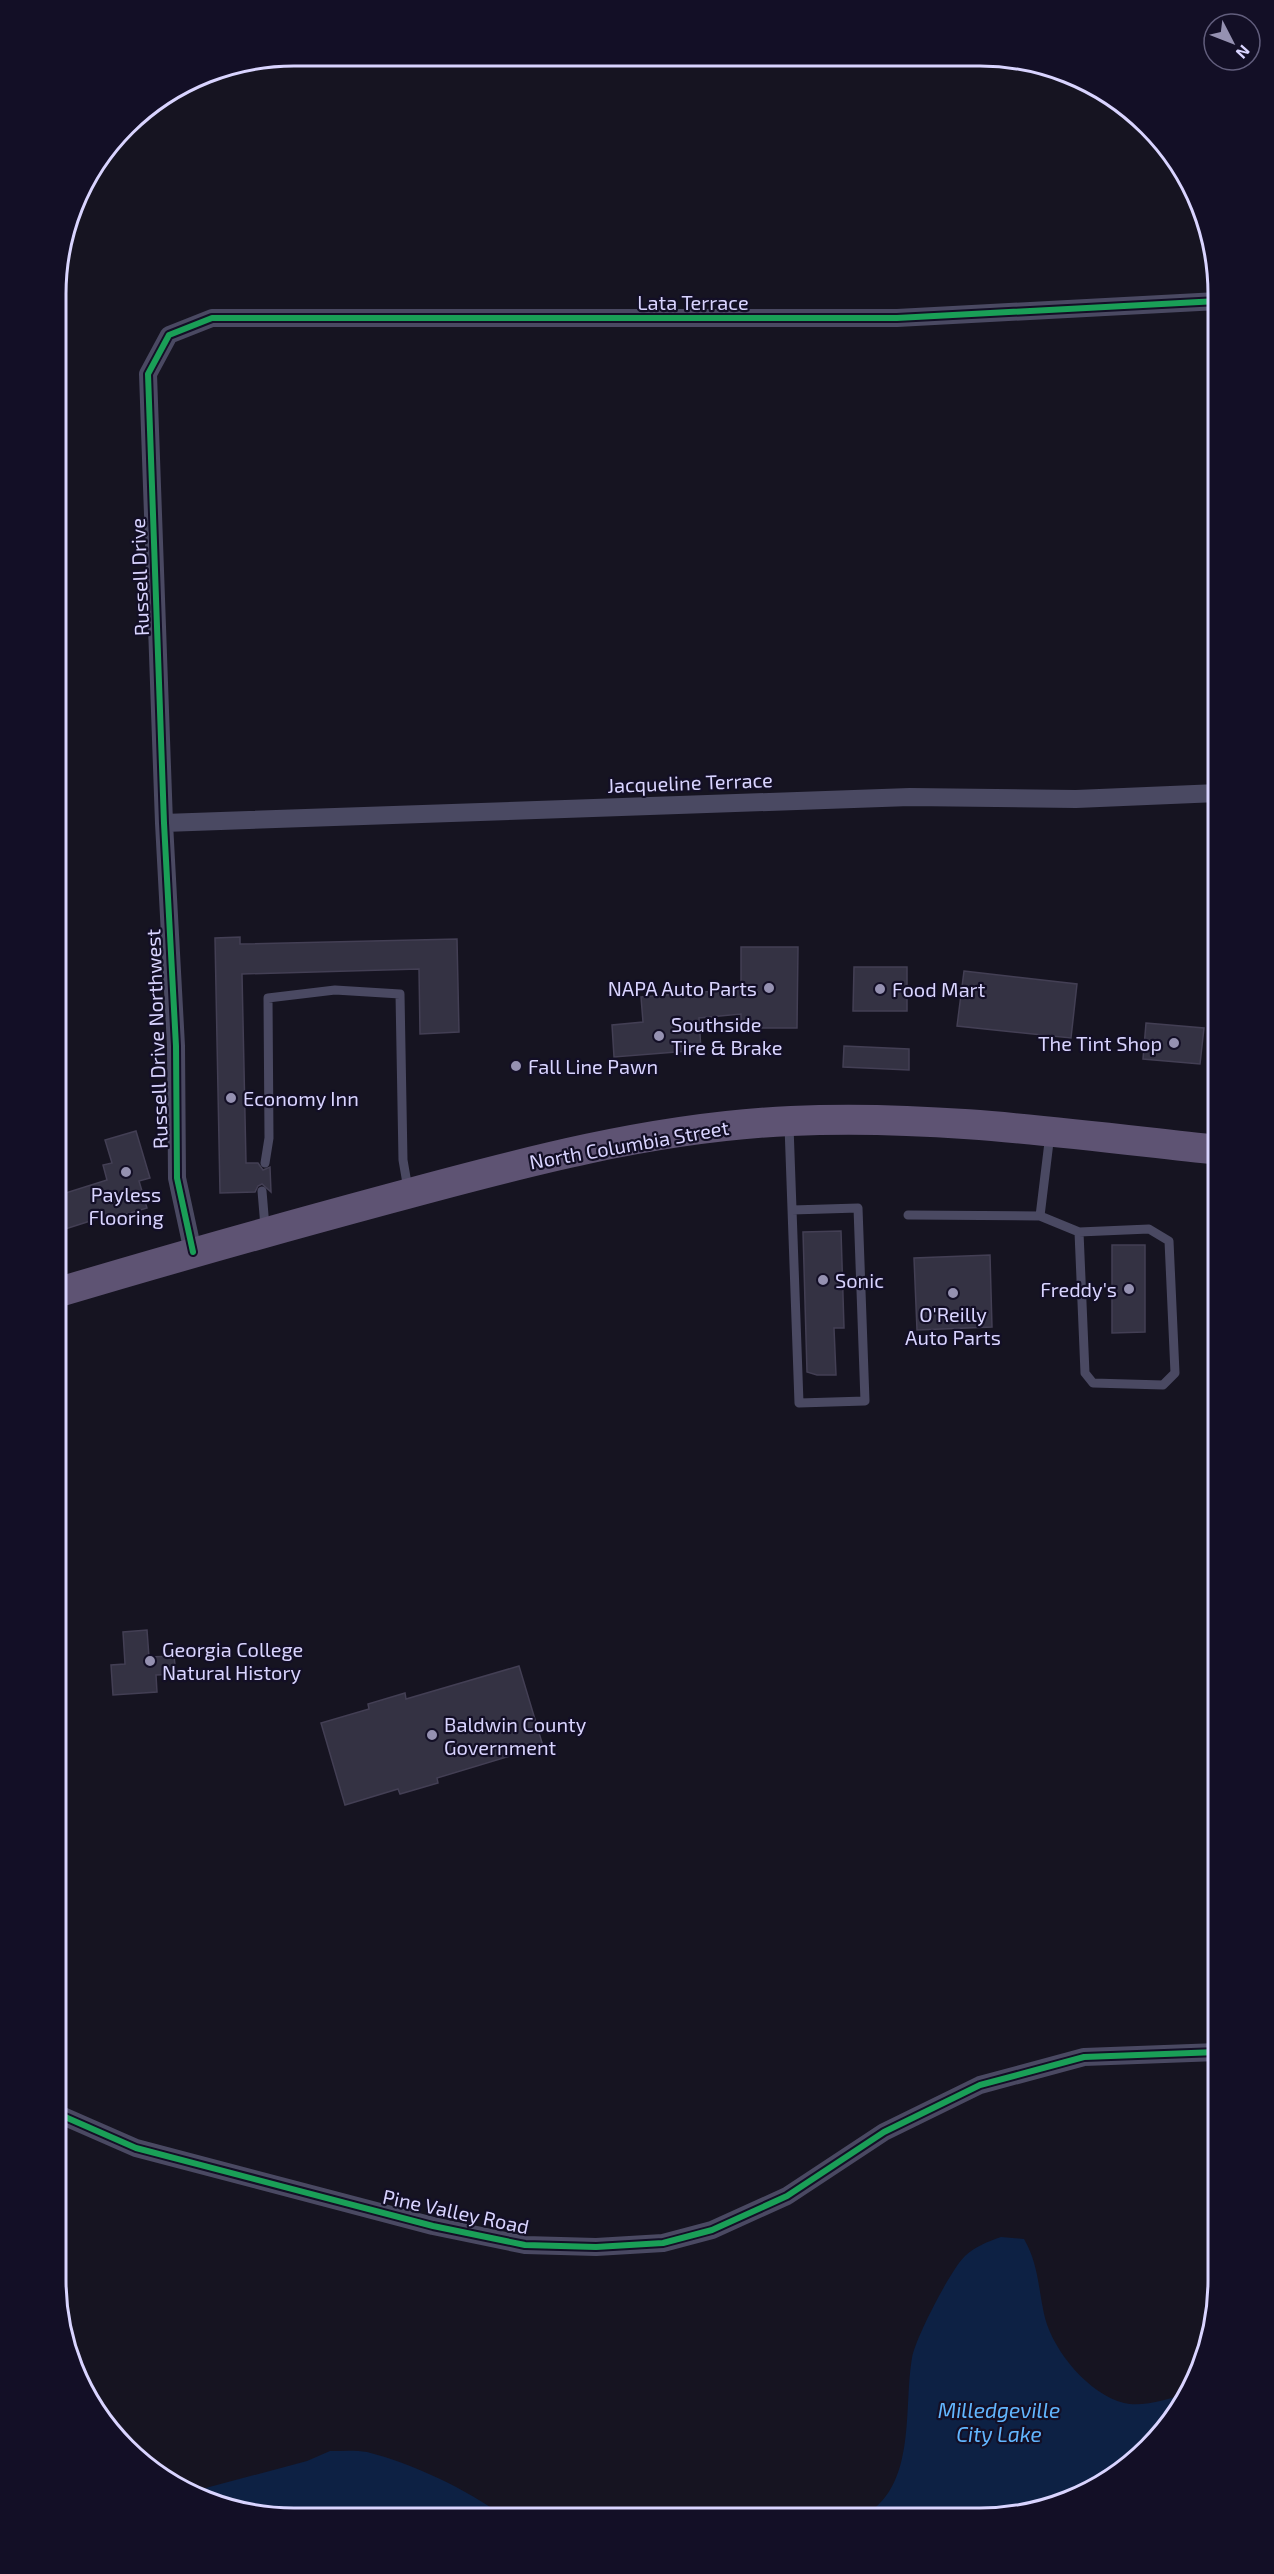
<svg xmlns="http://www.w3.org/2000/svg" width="1274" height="2574" viewBox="0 0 1274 2574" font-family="'Exo 2',sans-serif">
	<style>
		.water { fill: #0d2144 }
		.building { fill: #343243; stroke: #433f54; stroke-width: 1.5 }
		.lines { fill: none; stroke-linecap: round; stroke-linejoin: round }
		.service { stroke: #4a4962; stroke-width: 9 }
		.minor { stroke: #4a4962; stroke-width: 18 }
		.primary { stroke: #5e5373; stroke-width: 30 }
		.cycleway-casing { stroke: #130f26; stroke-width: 10 }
		.cycleway { stroke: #1a9f57; stroke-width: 6 }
		.poi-dot { fill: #9591b1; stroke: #130f26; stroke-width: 2 }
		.labels { text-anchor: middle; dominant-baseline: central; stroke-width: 4.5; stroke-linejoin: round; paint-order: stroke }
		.street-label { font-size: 20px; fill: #d9d4ff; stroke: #130f26 }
		.poi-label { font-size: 20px; fill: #d9d4ff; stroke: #130f26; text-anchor: start }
		.water-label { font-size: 21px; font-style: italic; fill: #62b6ff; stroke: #130f26 }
		.rim { fill: none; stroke: #d9d4ff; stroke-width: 3 }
	</style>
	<rect width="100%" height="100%" fill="#161421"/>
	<!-- water -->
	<path class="water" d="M 1001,2237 L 1024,2239 C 1039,2265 1038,2289 1045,2318 C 1054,2352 1089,2394 1124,2403 C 1143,2408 1169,2398 1187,2394 L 1169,2425 L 1113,2478 L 1056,2506 L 980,2518 L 856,2518 C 862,2515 870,2512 876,2507 C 915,2473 904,2404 912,2358 C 915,2339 951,2269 965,2256 C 976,2246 987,2242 1001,2237 Z
		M 330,2451 C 342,2451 356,2450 367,2452 C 414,2464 466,2489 505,2517 L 263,2516 L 187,2493 L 307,2461 Z"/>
	<!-- building -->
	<path class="building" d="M 240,937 L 240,944 L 457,939 L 459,1032 L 420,1034 L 419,969 L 242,974 L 246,1163 L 258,1163 L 263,1170 L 270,1167 L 271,1192 L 262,1184 L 258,1186 L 255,1192 L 220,1193 L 215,938 Z
		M 741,947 L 798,947 L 797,1028 L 741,1028 L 741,1014 L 699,1018 L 701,1050 L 614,1057 L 612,1025 L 643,1022 L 641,997 L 741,989 Z
		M 854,967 L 907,967 L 907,1011 L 853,1011 Z
		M 964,971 L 1077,984 L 1071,1038 L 957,1026 Z
		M 1146,1023 L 1204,1028 L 1200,1064 L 1143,1059 Z
		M 844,1046 L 909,1049 L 909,1070 L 843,1067 Z
		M 136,1131 L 150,1178 L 139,1181 L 147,1208 L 110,1219 L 109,1215 L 56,1232 L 56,1196 L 107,1180 L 103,1165 L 112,1163 L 105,1140 Z
		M 841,1231 L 844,1328 L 834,1328 L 836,1375 L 817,1375 L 807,1372 L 803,1232 Z
		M 1112,1245 L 1145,1245 L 1145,1332 L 1112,1333 Z
		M 990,1255 L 992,1327 L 917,1330 L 914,1258 Z
		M 147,1630 L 149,1657 L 174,1656 L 176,1674 L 156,1675 L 157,1692 L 113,1695 L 111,1665 L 125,1664 L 123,1632 Z
		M 519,1666 L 543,1746 L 437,1778 L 438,1783 L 400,1794 L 398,1789 L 345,1805 L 321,1723 L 369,1709 L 368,1704 L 405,1693 L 406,1699 Z"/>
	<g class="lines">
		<!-- service -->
		<path class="service" d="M 789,1126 L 799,1403 L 865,1401 L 858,1208 L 792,1210
			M 265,1163 L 269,1138 L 268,998 L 335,990 L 400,994 L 403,1160 L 408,1189
			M 262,1191 L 265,1227
			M 908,1215 L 1040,1216 L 1050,1134
			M 1040,1216 L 1079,1232 L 1149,1229 L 1169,1241 L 1175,1373 L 1163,1385 L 1093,1383 L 1085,1373 L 1079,1232"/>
		<!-- minor -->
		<path class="minor" d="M 164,823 L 910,797 L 1076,799 L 1218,793
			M 193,1252 L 177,1178 L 176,1046 L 164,823 L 148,374 L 169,335 L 212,318 L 897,318 L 1218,301
			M 56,2113 L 136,2148 L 433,2226 L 525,2245 L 596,2247 L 663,2243 L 712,2230 L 787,2196 L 884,2132 L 980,2085 L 1084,2057 L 1218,2052"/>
		<!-- primary -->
		<path class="primary" d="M 56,1293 C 166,1260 277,1229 388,1199 C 520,1163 654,1127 791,1121 C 934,1114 1077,1135 1218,1150"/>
		<defs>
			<path id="cycleway" d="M 193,1252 L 177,1178 L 176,1046 L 164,823 L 148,374 L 169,335 L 212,318 L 897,318 L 1218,301
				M 56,2113 L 136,2148 L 433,2226 L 525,2245 L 596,2247 L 663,2243 L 712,2230 L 787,2196 L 884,2132 L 980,2085 L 1084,2057 L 1218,2052"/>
		</defs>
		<!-- cycleway casing -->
		<use href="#cycleway" class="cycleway-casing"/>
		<!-- cycleway -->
		<use href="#cycleway" class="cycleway"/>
	</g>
	<!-- markers -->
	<g class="poi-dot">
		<circle cx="769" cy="988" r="6"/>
		<circle cx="880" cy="989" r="6"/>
		<circle cx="659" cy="1036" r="6"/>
		<circle cx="1174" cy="1043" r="6"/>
		<circle cx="516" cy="1066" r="6"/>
		<circle cx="231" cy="1098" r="6"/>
		<circle cx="126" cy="1172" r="6"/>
		<circle cx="823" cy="1280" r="6"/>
		<circle cx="1129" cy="1289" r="6"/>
		<circle cx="953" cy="1293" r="6"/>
		<circle cx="150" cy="1661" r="6"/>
		<circle cx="432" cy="1735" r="6"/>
	</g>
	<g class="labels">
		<!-- street labels -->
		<g class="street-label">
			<text x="693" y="302">Lata Terrace</text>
			<text transform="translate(139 577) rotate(-92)">Russell Drive</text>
			<text transform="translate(690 782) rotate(-2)">Jacqueline Terrace</text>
			<text transform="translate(156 1039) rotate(-92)">Russell Drive Northwest</text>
			<text transform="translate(629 1144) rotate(-10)">North Columbia Street</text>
			<text transform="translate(456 2211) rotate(12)">Pine Valley Road</text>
		</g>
		<!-- poi labels -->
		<g class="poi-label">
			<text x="757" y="988" text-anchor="end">NAPA Auto Parts</text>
			<text x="892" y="989">Food Mart</text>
			<text x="671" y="1024">Southside<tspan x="671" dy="23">Tire &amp; Brake</tspan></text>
			<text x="1162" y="1043" text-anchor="end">The Tint Shop</text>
			<text x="528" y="1066">Fall Line Pawn</text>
			<text x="243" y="1098">Economy Inn</text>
			<text x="126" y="1194" text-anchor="middle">Payless<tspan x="126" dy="23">Flooring</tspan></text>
			<text x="835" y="1280">Sonic</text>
			<text x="1117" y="1289" text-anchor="end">Freddy's</text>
			<text x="953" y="1314" text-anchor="middle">O'Reilly<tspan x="953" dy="23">Auto Parts</tspan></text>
			<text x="162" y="1649">Georgia College<tspan x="162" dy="23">Natural History</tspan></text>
			<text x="444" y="1724">Baldwin County<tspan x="444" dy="23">Government</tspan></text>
		</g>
		<!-- water labels -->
		<g class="water-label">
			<text x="999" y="2409">Milledgeville<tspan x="999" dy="24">City Lake</tspan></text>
		</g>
	</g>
	<!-- crop -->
	<path d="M0 0H1274V2574H0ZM294 66H980A228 228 0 0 1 1208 294V2280A228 228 0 0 1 980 2508H294A228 228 0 0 1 66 2280V294A228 228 0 0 1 294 66Z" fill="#130f26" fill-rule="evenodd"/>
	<path class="rim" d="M294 66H980A228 228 0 0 1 1208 294V2280A228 228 0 0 1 980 2508H294A228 228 0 0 1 66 2280V294A228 228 0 0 1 294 66Z"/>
	<!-- north arrow -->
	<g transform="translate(1232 42) rotate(132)"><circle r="28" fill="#130f26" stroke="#625e7d" stroke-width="1.5"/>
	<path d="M0-4.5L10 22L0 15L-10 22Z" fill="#9591b1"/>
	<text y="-9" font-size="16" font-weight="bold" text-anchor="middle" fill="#d9d4ff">N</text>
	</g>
</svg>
